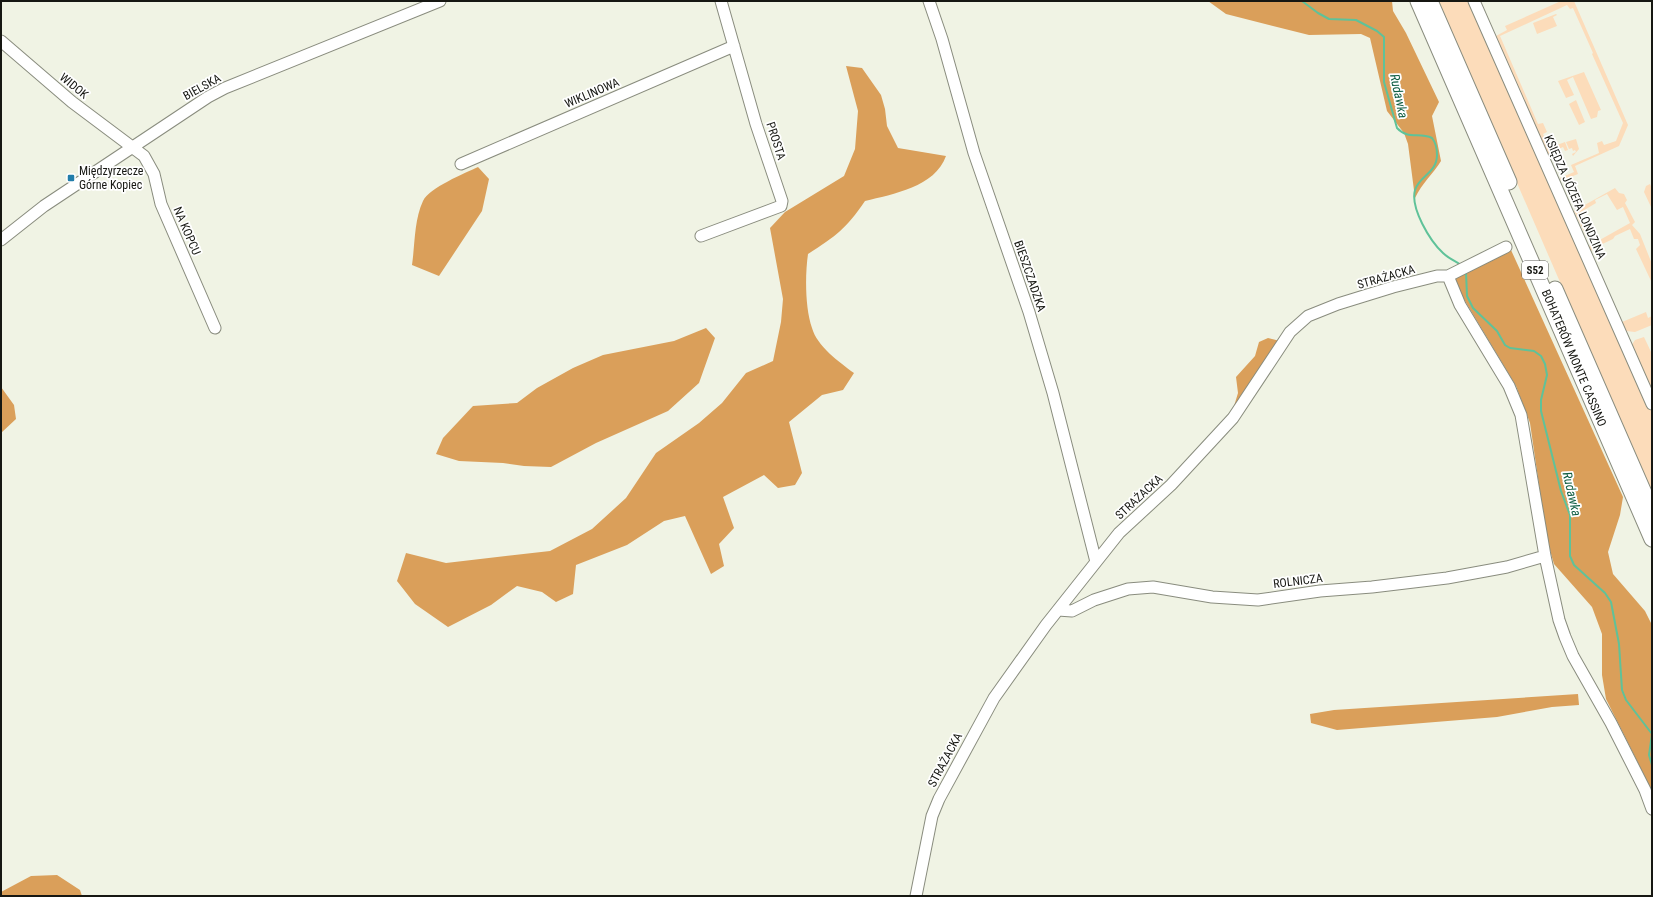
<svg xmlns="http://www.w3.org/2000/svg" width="1653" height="897" viewBox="0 0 1653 897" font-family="'Roboto Condensed',sans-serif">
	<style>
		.green { fill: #fcdcba }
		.forest { fill: #da9f5a }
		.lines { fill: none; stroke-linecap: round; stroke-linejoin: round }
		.stream { stroke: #5fc299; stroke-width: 2 }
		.minor-casing { stroke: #898c7e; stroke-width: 13 }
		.highway-casing { stroke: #898c7e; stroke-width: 17 }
		.minor { stroke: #fff; stroke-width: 11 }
		.highway { stroke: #fff; stroke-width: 15 }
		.poi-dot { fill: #227daa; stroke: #fff; stroke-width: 1.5 }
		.labels { text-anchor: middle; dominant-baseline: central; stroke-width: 3.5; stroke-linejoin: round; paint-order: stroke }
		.shield { fill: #fff; stroke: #5c5d59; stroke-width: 1 }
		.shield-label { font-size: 11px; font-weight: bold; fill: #161712 }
		.street-label { font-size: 12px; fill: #161712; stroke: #fff }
		.poi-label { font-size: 12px; fill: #161712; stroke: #fff; text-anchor: start }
		.water-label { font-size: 13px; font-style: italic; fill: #115f44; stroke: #fff }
	</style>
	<rect width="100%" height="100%" fill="#f0f3e4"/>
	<!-- green -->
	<path class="green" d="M 1438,1 L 1471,1 L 1652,412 L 1652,494 Z
		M 1561,1 L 1574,1 L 1628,125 L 1619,146 L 1575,166 L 1578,174 L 1561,181 L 1560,178 L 1574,172 L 1571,165 L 1599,153 L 1597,143 L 1602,141 L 1604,145 L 1616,141 L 1623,123 L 1592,54 L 1593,53 L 1573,8 L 1570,9 L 1567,5 L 1500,36 L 1538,124 L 1543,123 L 1547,132 L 1543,134 L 1549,148 L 1565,142 L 1568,150 L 1565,151 L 1563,147 L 1548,154 L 1496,36 L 1507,30 L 1505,26 Z
		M 1556,14 L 1557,15 L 1553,17 L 1557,26 L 1537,34 L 1533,23 Z
		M 1584,72 L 1601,110 L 1598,111 L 1597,117 L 1591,119 L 1573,77 L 1567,80 L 1574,95 L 1566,98 L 1558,81 Z
		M 1576,100 L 1585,122 L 1579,125 L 1569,104 Z
		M 1576,139 L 1579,149 L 1573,156 L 1572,154 L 1576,152 L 1575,150 L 1573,151 L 1572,148 L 1569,149 L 1566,142 Z
		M 1650,184 L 1652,189 L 1652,209 L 1644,192 L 1646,186 Z
		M 1615,188 L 1619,193 L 1624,194 L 1627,200 L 1625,203 L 1635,222 L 1632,225 L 1640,234 L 1652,264 L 1652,283 L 1636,249 L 1640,245 L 1638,239 L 1634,239 L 1630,229 L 1615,236 L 1613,239 L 1594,248 L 1591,251 L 1589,246 L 1630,223 L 1623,207 L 1617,210 L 1607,194 L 1595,200 L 1596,203 L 1581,212 C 1577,221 1588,230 1587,238 L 1574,211 Z
		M 1646,312 L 1648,318 L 1652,316 L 1652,325 L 1635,332 L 1626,331 L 1622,322 Z
		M 1644,337 L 1652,354 L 1652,391 L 1631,346 L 1635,340 Z"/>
	<!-- forest -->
	<path class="forest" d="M 1208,1 L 1392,1 L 1393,11 L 1406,33 L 1439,102 L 1432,116 L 1441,161 C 1433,174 1422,183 1415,198 L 1408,144 L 1404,133 L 1387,111 L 1370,38 L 1361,34 L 1309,35 L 1226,14 Z
		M 846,66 L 862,68 L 881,95 L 885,109 L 887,126 L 898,148 L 946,156 C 935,187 893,194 865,201 C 846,229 836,236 808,254 C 805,275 805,308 812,328 C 817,346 839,362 854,373 L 843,390 L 822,395 L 789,422 L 802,473 L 795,485 L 778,488 L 764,475 L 723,497 L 734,528 L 719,544 L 724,566 L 711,574 L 685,516 L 664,521 L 627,545 L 576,565 L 573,594 L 556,602 L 542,592 L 517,586 L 491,605 L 448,627 L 415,604 L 397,581 L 406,553 L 446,563 L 550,551 L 592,529 L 626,498 L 656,453 L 699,423 L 722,403 L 746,373 L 773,361 L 781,322 L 783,299 L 770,228 L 785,212 L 844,176 L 855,149 L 858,111 Z
		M 478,167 L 489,179 L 482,211 L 439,276 L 412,265 C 415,245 414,220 423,201 C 429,188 465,173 478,167 Z
		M 1508,249 L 1511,250 L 1623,497 L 1620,515 L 1608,552 L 1613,574 L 1645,611 L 1652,625 L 1652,791 L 1606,699 L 1602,675 L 1602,634 L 1592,607 L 1554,564 L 1547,540 L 1530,423 L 1516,386 L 1456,286 L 1456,279 L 1461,273 Z
		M 706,328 L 715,338 L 699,383 L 668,411 L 596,443 L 551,467 L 524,466 L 503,463 L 459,461 L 436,454 L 443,438 L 473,406 L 517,403 L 537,388 L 573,368 L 603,355 L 674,341 Z
		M 1268,338 L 1280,341 L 1231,416 L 1238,393 L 1236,377 L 1255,356 L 1259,342 Z
		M 1,387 L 14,405 L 16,419 L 1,433 Z
		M 1578,694 L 1579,705 L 1552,707 L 1497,717 L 1337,730 L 1311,723 L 1310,714 L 1334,710 Z
		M 57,875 L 80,890 L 82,896 L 1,896 L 1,892 L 31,876 Z"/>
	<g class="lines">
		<!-- stream -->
		<path class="stream" d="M 1302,1 L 1318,13 L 1329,19 L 1356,20 L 1377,31 L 1384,37 L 1384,82 L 1397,128 C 1408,140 1419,132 1432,138 C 1436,143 1437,149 1437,155 C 1437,173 1419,176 1415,190 C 1410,208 1430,241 1443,253 C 1448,258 1455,261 1461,265
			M 1466,272 L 1467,296 L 1473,308 L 1497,331 L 1505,345 L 1510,348 L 1534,351 L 1541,356 L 1545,364 L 1547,375 L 1541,400 L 1541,411 L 1561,491 L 1570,515 L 1570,556 L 1574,565 L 1605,593 L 1611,602 L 1619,644 L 1622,690 L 1626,700 L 1652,734 L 1649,755 L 1652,765"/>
		<defs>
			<path id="minor" d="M 929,1 L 942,39 L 974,153 L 1029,312 L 1053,393 L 1096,562
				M 1474,1 L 1652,404
				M 1,41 L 72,102 L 144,156 L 154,174 L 161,204 L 215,328
				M 461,164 L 734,46
				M 701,236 L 781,206 L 782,201 L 756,124 L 721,1
				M 1,240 L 44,206 L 208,97 L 225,88 L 440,1
				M 1448,276 L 1460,305 L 1509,386 L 1521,415 L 1545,556 L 1559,620 L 1565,637 L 1573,656 L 1611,723 L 1645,790 L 1652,809
				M 1058,610 L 1072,611 L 1094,600 L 1128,589 L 1153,587 L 1212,597 L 1258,600 L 1320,591 L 1372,587 L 1447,578 L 1507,567 L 1545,556
				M 916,896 L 932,816 L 939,799 L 994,698 L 1046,625 L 1119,533 L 1171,485 L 1233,418 L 1290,332 L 1308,316 L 1338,304 L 1393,287 L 1437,276 L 1448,276 L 1506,247"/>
			<path id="highway" d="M 1418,1 L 1652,539
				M 1430,1 L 1509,182
				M 1555,289 L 1652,511"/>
		</defs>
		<!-- minor casing -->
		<use href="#minor" class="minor-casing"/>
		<!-- highway casing -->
		<use href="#highway" class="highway-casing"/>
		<!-- minor -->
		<use href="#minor" class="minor"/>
		<!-- highway -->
		<use href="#highway" class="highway"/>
	</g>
	<!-- markers -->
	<rect class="poi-dot" x="67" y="174" width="8" height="8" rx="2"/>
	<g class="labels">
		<!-- shield labels -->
		<rect class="shield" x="1522" y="261" width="26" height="18" rx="3"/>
		<g class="shield-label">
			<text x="1535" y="270">S52</text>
		</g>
		<!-- street labels -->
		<g class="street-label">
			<text transform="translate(74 86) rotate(39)">WIDOK</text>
			<text transform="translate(202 87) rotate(-29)">BIELSKA</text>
			<text transform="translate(592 93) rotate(-23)">WIKLINOWA</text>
			<text transform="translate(776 141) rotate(72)">PROSTA</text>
			<text transform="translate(1575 197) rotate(66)">KSIĘDZA JÓZEFA LONDZINA</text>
			<text transform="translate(187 231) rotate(67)">NA KOPCU</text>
			<text transform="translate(1030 276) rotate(71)">BIESZCZADZKA</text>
			<text transform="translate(1386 277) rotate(-16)">STRAŻACKA</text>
			<text transform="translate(1574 358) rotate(67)">BOHATERÓW MONTE CASSINO</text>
			<text transform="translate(1139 497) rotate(-43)">STRAŻACKA</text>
			<text transform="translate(1298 581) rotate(-7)">ROLNICZA</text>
			<text transform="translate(945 760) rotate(-62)">STRAŻACKA</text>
		</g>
		<!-- poi labels -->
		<g class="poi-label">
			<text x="79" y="171">Międzyrzecze<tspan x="79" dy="14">Górne Kopiec</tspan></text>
		</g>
		<!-- water labels -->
		<g class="water-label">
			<text transform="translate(1399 96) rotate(78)">Rudawka</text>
			<text transform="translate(1572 494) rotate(77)">Rudawka</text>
		</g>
	</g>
	<!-- border -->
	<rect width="1653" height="897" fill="none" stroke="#161712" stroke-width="4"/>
</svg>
